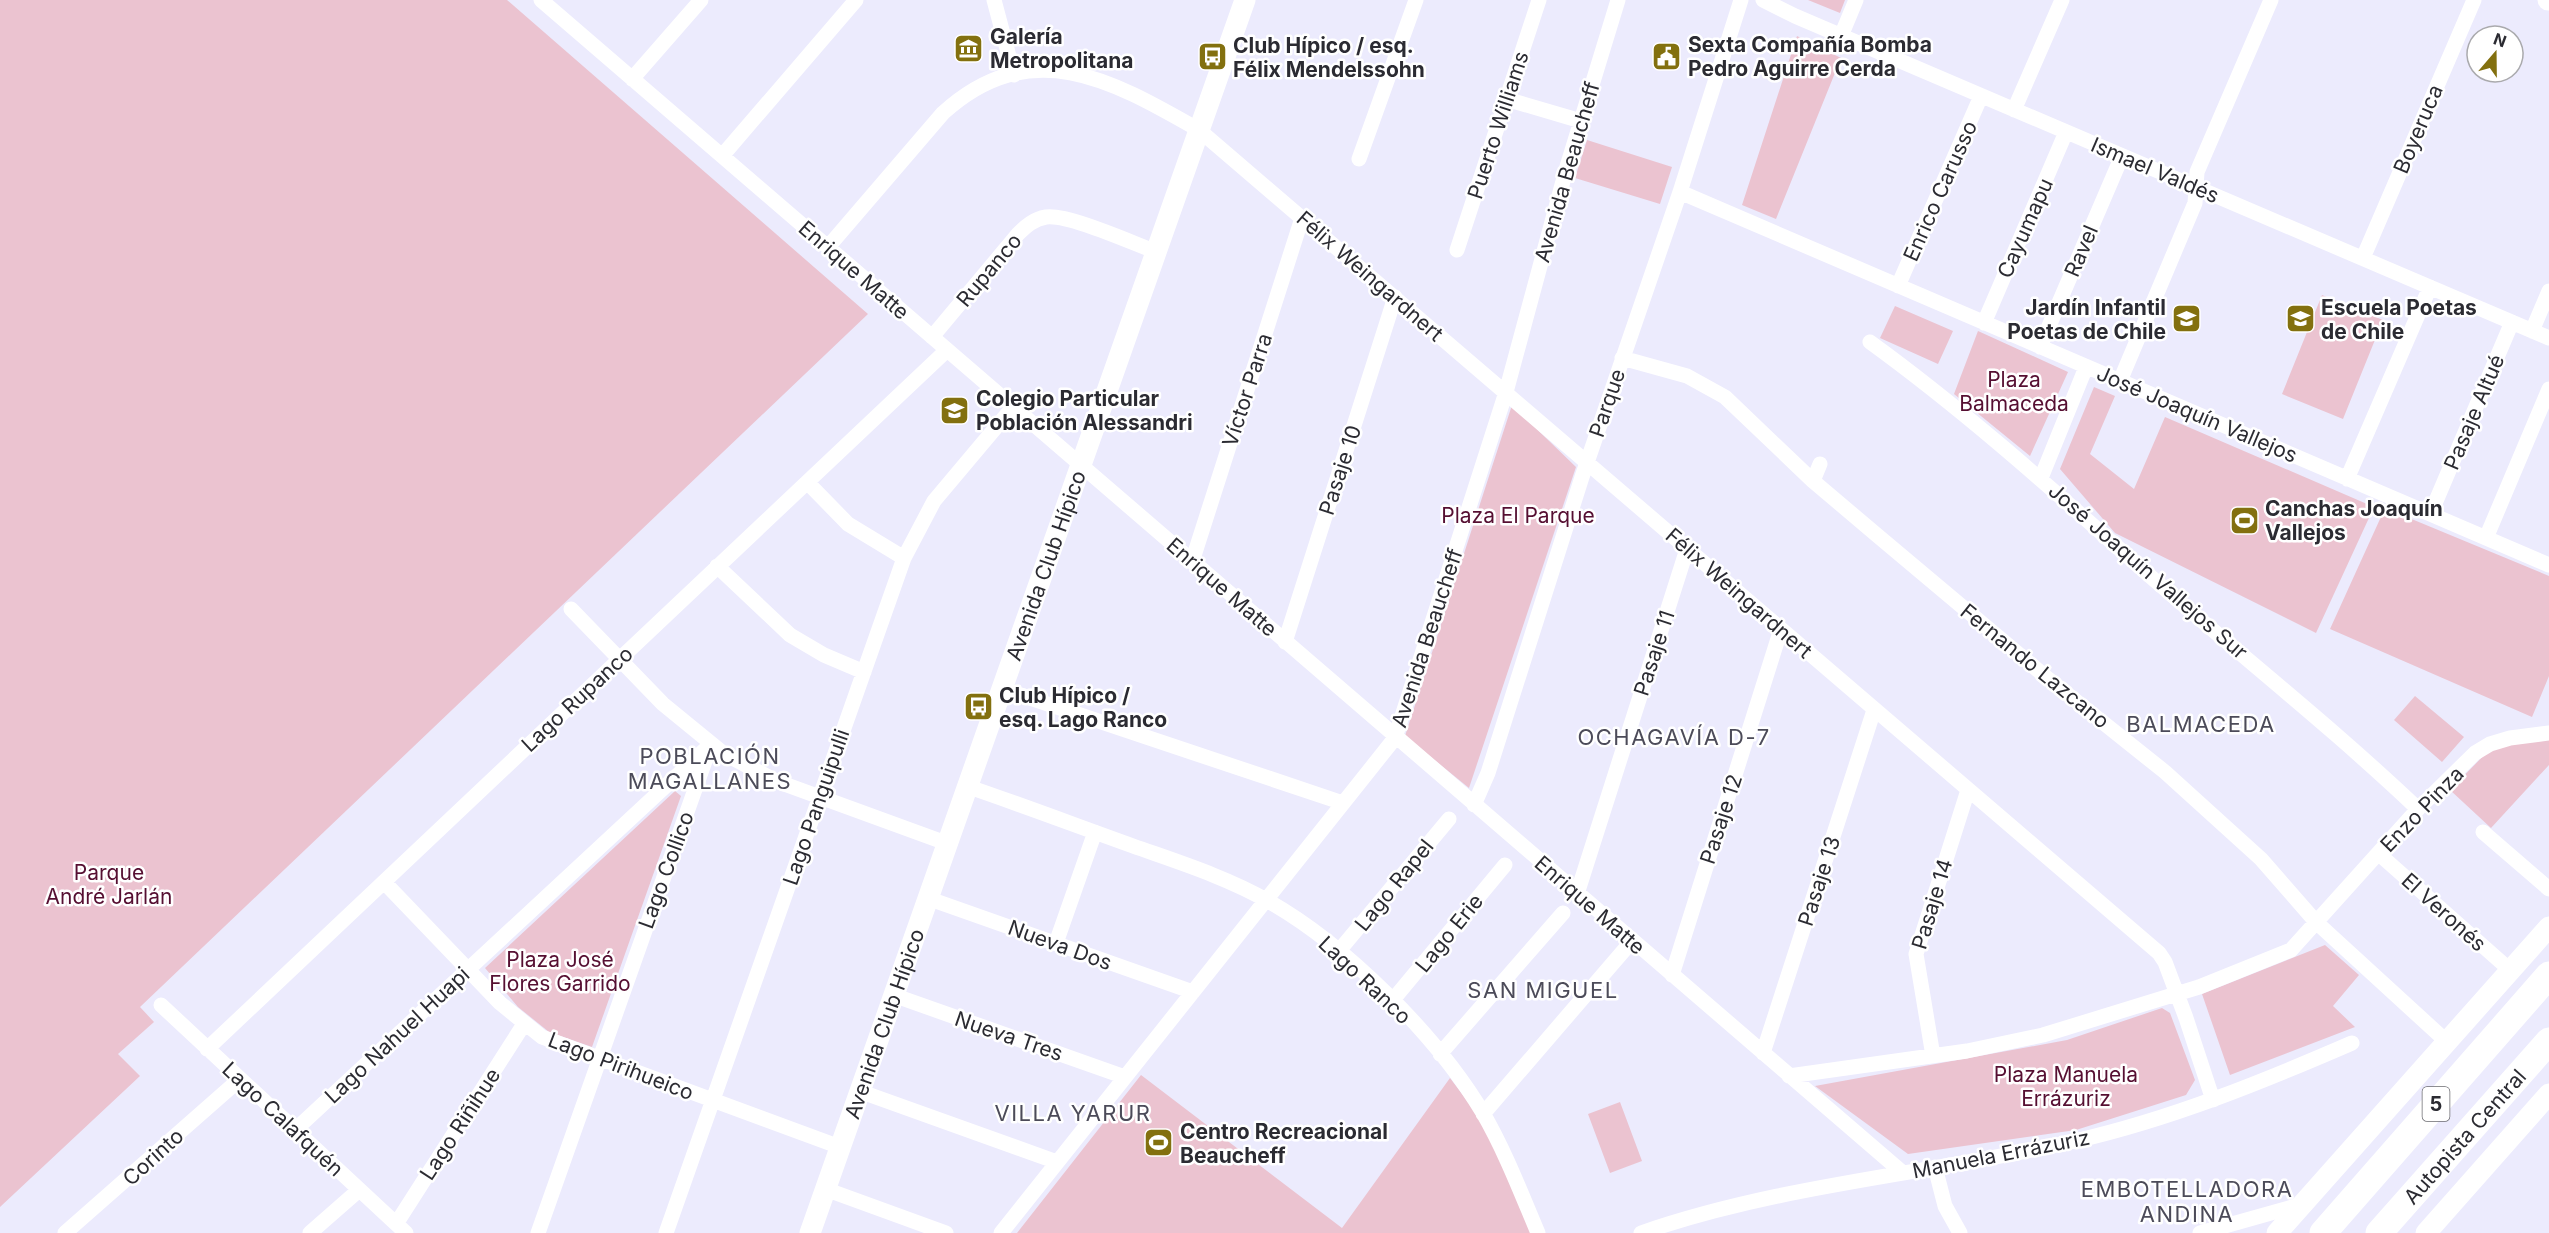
<svg xmlns="http://www.w3.org/2000/svg" width="2549" height="1233" viewBox="0 0 2549 1233" font-family="Inter,sans-serif">
	<style>
		.green { fill: #ebc3d0 }
		.lines { fill: none; stroke-linecap: round; stroke-linejoin: round }
		.street { stroke: #fff; stroke-width: 15 }
		.secondary { stroke: #fff; stroke-width: 21 }
		.highway { stroke: #fff; stroke-width: 27 }
		.labels { text-anchor: middle; dominant-baseline: central; stroke-width: 5; stroke-linejoin: round; paint-order: stroke }
		.shield { fill: #fff; stroke: #6b6b70; stroke-width: 1.5 }
		.shield-label { font-size: 20px; font-weight: bold; fill: #2b2b32 }
		.poi-label { font-size: 21px; font-weight: bold; fill: #2b2b32; stroke: #fff; text-anchor: start }
		.street-label { font-size: 21px; fill: #2b2b32; stroke: #fff }
		.park-label { font-size: 21px; fill: #560f32; stroke: #fff }
		.neighbourhood-label { font-size: 22px; letter-spacing: 1.5px; fill: #4c4b59; stroke: #fff }
	</style>
	<rect width="100%" height="100%" fill="#ecebfd"/>
	<!-- green -->
	<path class="green" d="M 0,0 L 507,0 L 868,314 L 140,1007 L 154,1022 L 118,1054 L 140,1076 L 0,1207 Z
		M 1808,0 L 1845,0 L 1840,13 Z
		M 1797,36 L 1841,58 L 1776,219 L 1742,205 Z
		M 1587,140 L 1672,167 L 1660,204 L 1575,178 Z
		M 2322,295 L 2383,320 L 2343,419 L 2282,394 Z
		M 1895,306 L 1953,331 L 1938,364 L 1880,338 Z
		M 1978,331 L 2068,372 L 2030,456 L 1954,394 Z
		M 2094,387 L 2115,396 L 2090,454 L 2134,489 L 2165,417 L 2374,507 L 2316,633 L 2115,533 L 2060,469 Z
		M 1512,405 L 1576,467 L 1469,788 L 1405,736 Z
		M 2385,508 L 2549,576 L 2549,676 L 2532,717 L 2330,629 Z
		M 2415,696 L 2464,737 L 2442,762 L 2394,720 Z
		M 2549,735 L 2549,765 L 2491,828 L 2450,790 L 2492,747 Z
		M 675,791 L 681,796 L 592,1047 L 549,1032 L 518,1007 L 485,968 Z
		M 2325,945 L 2359,975 L 2333,1006 L 2355,1027 L 2230,1075 L 2202,994 Z
		M 2162,1008 L 2170,1013 L 2195,1080 L 2186,1095 L 2076,1130 L 1908,1154 L 1815,1086 L 2067,1040 Z
		M 1141,1075 L 1342,1228 L 1450,1078 L 1481,1119 L 1533,1233 L 1017,1233 Z
		M 1620,1102 L 1642,1161 L 1610,1173 L 1588,1114 Z"/>
	<g class="lines">
		<!-- street -->
		<path class="street" d="M 541,0 L 1903,1173
			M 994,0 L 1014,75
			M 1763,0 L 1795,16 L 2549,338
			M 1841,36 L 1856,0
			M 632,79 L 701,0
			M 1506,99 L 1581,121
			M 2014,110 L 2062,0
			M 722,156 L 856,0
			M 1359,159 L 1416,0
			M 1680,192 L 2549,565
			M 828,247 L 943,113 C 1031,33 1113,81 1199,130 L 2159,953 L 2165,962 L 2186,1018 L 2213,1100
			M 1457,250 L 1539,0
			M 2363,258 L 2474,0
			M 1898,286 L 1981,96
			M 1984,323 L 2066,132
			M 2532,331 L 2549,291
			M 932,337 L 1018,234 C 1026,226 1034,219 1046,217 C 1069,214 1132,243 1157,252
			M 1870,342 C 1972,416 2064,500 2158,583 C 2245,659 2335,730 2418,809
			M 2040,347 L 2122,156
			M 1622,358 L 1687,376 L 1725,397 L 1813,481 L 1878,536 L 2046,677 L 2165,772 L 2261,859 L 2316,922 L 2446,1041
			M 2120,381 L 2195,203 L 2197,172 L 2271,0
			M 2041,478 L 2086,367
			M 2347,479 L 2430,287
			M 1813,481 L 1820,464
			M 807,482 L 848,524 L 904,558
			M 2436,501 L 2512,322
			M 2486,538 L 2549,389
			M 1192,562 L 1302,218
			M 717,566 L 790,635 L 824,655 L 864,672
			M 571,609 L 663,704 L 723,753 L 776,781 L 946,843
			M 1285,642 L 1395,297
			M 1000,688 L 1343,803
			M 966,786 C 1022,805 1077,826 1133,846 C 1178,862 1226,877 1268,901 C 1346,945 1437,1036 1483,1113 C 1505,1151 1521,1193 1538,1233
			M 1474,805 L 1488,773 L 1582,477 L 1680,192 L 1741,0
			M 2483,832 L 2549,889
			M 2379,854 L 2510,970
			M 384,882 L 500,1003 L 542,1037 L 840,1147
			M 1577,894 L 1687,549
			M 927,898 L 1193,992
			M 1056,943 L 1095,832
			M 1338,952 L 1449,819
			M 1672,975 L 1781,629
			M 893,995 L 1125,1077
			M 1392,1001 L 1505,865
			M 161,1005 L 406,1233
			M 207,1049 L 947,350
			M 1763,1053 L 1874,710
			M 1440,1054 L 1563,913
			M 1933,1056 L 1916,954 L 1968,790
			M 1789,1076 L 1967,1051 L 2043,1035 L 2199,987 L 2291,950 L 2418,809 L 2475,753 L 2490,744 L 2510,738 L 2549,733
			M 859,1091 L 1057,1162
			M 1483,1114 L 1632,941
			M 295,1130 L 711,744
			M 1935,1167 L 1945,1206 L 1960,1233
			M 825,1189 L 946,1233
			M 396,1224 L 524,1024
			M 65,1233 L 240,1079
			M 310,1233 L 359,1190
			M 538,1233 L 710,747
			M 666,1233 L 904,558 L 934,501 L 1013,407
			M 1001,1233 L 1395,738 L 1506,392 L 1566,170 L 1618,0
			M 1641,1233 C 1782,1184 1931,1174 2075,1141 C 2171,1119 2262,1082 2352,1043
			M 2200,1233 L 2303,1204"/>
		<!-- secondary -->
		<g class="secondary">
			<path d="M 2548,0 L 2549,0"/>
			<path id="s1" d="M 810,1233 L 1245,0"/>
			<path d="M 2277,1233 L 2549,927"/>
			<path d="M 2426,1233 L 2549,1094"/>
		</g>
		<!-- highway -->
		<g class="highway">
			<path d="M 2323,1233 L 2549,975"/>
			<path id="s2" d="M 2379,1233 L 2549,1041"/>
		</g>
	</g>
	<!-- icons -->
	<defs>
		<symbol id="museum-square" viewBox="-11 -11 22 22"><rect x="-9" y="-9" width="18" height="18" rx="4" fill="#83700f" stroke="#fff"/><path d="M0-6L6-3V-2H-6V-3ZM-5-1h2V3h-2ZM-1-1h2V3h-2ZM3-1h2V3H3ZM-6 4H6V6H-6Z" fill="#fff"/></symbol>
		<symbol id="civic-square" viewBox="-11 -11 22 22"><rect x="-9" y="-9" width="18" height="18" rx="4" fill="#83700f" stroke="#fff"/><path d="M-.6-6.5H3V-4.5H.6V-3L4-1V1h2V6H-6V1h2V-1L-.6-3ZM-1.2 2.5V6h2.4V2.5Z" fill="#fff"/></symbol>
		<symbol id="bus-square" viewBox="-11 -11 22 22"><rect x="-9" y="-9" width="18" height="18" rx="4" fill="#83700f" stroke="#fff"/><path d="M-5-6H5V4H4V6H2V4H-2V6H-4V4H-5ZM-3.5-4V0h7V-4ZM-3.5 1.2v1.5H-2V1.2ZM2 1.2v1.5H3.5V1.2Z" fill="#fff"/></symbol>
		<symbol id="school-square" viewBox="-11 -11 22 22"><rect x="-9" y="-9" width="18" height="18" rx="4" fill="#83700f" stroke="#fff"/><path d="M0-5L7-2L0 1L-7-2ZM-4 1L0 2.5L4 1V4Q0 6-4 4Z" fill="#fff"/></symbol>
		<symbol id="stadium-square" viewBox="-11 -11 22 22"><rect x="-9" y="-9" width="18" height="18" rx="4" fill="#83700f" stroke="#fff"/><path d="M0-5a6.5 5 0 1 0 0 10a6.5 5 0 1 0 0-10ZM-3.5-1.8h7v3.6h-7Z" fill="#fff"/></symbol>
	</defs>
	<g fill-rule="evenodd">
		<use href="#museum-square" x="952" y="32" width="33" height="33"/>
		<use href="#civic-square" x="1650" y="40" width="33" height="33"/>
		<use href="#bus-square" x="1196" y="40" width="33" height="33"/>
		<use href="#school-square" x="2170" y="302" width="33" height="33"/>
		<use href="#school-square" x="2284" y="302" width="33" height="33"/>
		<use href="#school-square" x="938" y="394" width="33" height="33"/>
		<use href="#stadium-square" x="2228" y="504" width="33" height="33"/>
		<use href="#bus-square" x="962" y="690" width="33" height="33"/>
		<use href="#stadium-square" x="1142" y="1126" width="33" height="33"/>
	</g>
	<g class="labels">
		<!-- shield labels -->
		<rect class="shield" x="2422.5" y="1087" width="27" height="34" rx="4.5"/>
		<g class="shield-label">
			<text x="2436" y="1104">5</text>
		</g>
		<!-- poi labels -->
		<g class="poi-label">
			<text x="990" y="36">Galería<tspan x="990" dy="24">Metropolitana</tspan></text>
			<text x="1688" y="44">Sexta Compañía Bomba<tspan x="1688" dy="24">Pedro Aguirre Cerda</tspan></text>
			<text x="1233" y="45">Club Hípico / esq.<tspan x="1233" dy="24">Félix Mendelssohn</tspan></text>
			<text x="2166" y="307" text-anchor="end">Jardín Infantil<tspan x="2166" dy="24">Poetas de Chile</tspan></text>
			<text x="2321" y="307">Escuela Poetas<tspan x="2321" dy="24">de Chile</tspan></text>
			<text x="976" y="398">Colegio Particular<tspan x="976" dy="24">Población Alessandri</tspan></text>
			<text x="2265" y="508">Canchas Joaquín<tspan x="2265" dy="24">Vallejos</tspan></text>
			<text x="999" y="695">Club Hípico /<tspan x="999" dy="24">esq. Lago Ranco</tspan></text>
			<text x="1180" y="1131">Centro Recreacional<tspan x="1180" dy="24">Beaucheff</tspan></text>
		</g>
		<!-- street labels -->
		<g class="street-label">
			<text transform="translate(1498 125) rotate(-72)">Puerto Williams</text>
			<text transform="translate(2418 129) rotate(-67)">Boyeruca</text>
			<text transform="translate(2155 170) rotate(23)">Ismael Valdés</text>
			<text transform="translate(1567 172) rotate(-74)">Avenida Beaucheff</text>
			<text transform="translate(1940 191) rotate(-66)">Enrico Carusso</text>
			<text transform="translate(2025 228) rotate(-66)">Cayumapu</text>
			<text transform="translate(2081 251) rotate(-67)">Ravel</text>
			<text transform="translate(854 270) rotate(41)">Enrique Matte</text>
			<text transform="translate(989 270) rotate(-50)">Rupanco</text>
			<text transform="translate(1370 276) rotate(41)">Félix Weingardnert</text>
			<text transform="translate(1247 390) rotate(-72)">Víctor Parra</text>
			<text transform="translate(1607 403) rotate(-71)">Parque</text>
			<text transform="translate(2474 412) rotate(-67)">Pasaje Altué</text>
			<text transform="translate(2197 414) rotate(23)">José Joaquín Vallejos</text>
			<text transform="translate(1340 470) rotate(-72)">Pasaje 10</text>
			<text stroke="none"><textPath href="#s1" startOffset="708">Avenida Club Hípico</textPath></text>
			<text transform="translate(2148 571) rotate(41)">José Joaquín Vallejos Sur</text>
			<text transform="translate(1222 587) rotate(41)">Enrique Matte</text>
			<text transform="translate(1739 593) rotate(41)">Félix Weingardnert</text>
			<text transform="translate(1427 638) rotate(-72)">Avenida Beaucheff</text>
			<text transform="translate(1654 653) rotate(-72)">Pasaje 11</text>
			<text transform="translate(2035 666) rotate(39)">Fernando Lazcano</text>
			<text transform="translate(577 699) rotate(-43)">Lago Rupanco</text>
			<text transform="translate(816 807) rotate(-71)">Lago Panguipulli</text>
			<text transform="translate(2422 809) rotate(-46)">Enzo Pinza</text>
			<text transform="translate(1721 819) rotate(-72)">Pasaje 12</text>
			<text transform="translate(666 870) rotate(-70)">Lago Collico</text>
			<text transform="translate(1819 881) rotate(-72)">Pasaje 13</text>
			<text transform="translate(1394 885) rotate(-51)">Lago Rapel</text>
			<text transform="translate(1932 904) rotate(-73)">Pasaje 14</text>
			<text transform="translate(1590 905) rotate(41)">Enrique Matte</text>
			<text transform="translate(2444 912) rotate(42)">El Veronés</text>
			<text transform="translate(1449 933) rotate(-51)">Lago Erie</text>
			<text transform="translate(1060 945) rotate(20)">Nueva Dos</text>
			<text transform="translate(1365 980) rotate(43)">Lago Ranco</text>
			<text stroke="none"><textPath href="#s1" startOffset="222">Avenida Club Hípico</textPath></text>
			<text transform="translate(397 1035) rotate(-43)">Lago Nahuel Huapi</text>
			<text transform="translate(1009 1036) rotate(19)">Nueva Tres</text>
			<text transform="translate(621 1066) rotate(21)">Lago Pirihueico</text>
			<text transform="translate(283 1119) rotate(43)">Lago Calafquén</text>
			<text transform="translate(460 1124) rotate(-57)">Lago Riñihue</text>
			<text stroke="none"><textPath href="#s2" startOffset="129">Autopista Central</textPath></text>
			<text transform="translate(2001 1154) rotate(-11)">Manuela Errázuriz</text>
			<text transform="translate(153 1157) rotate(-42)">Corinto</text>
		</g>
		<!-- park labels -->
		<g class="park-label">
			<text x="2014" y="379">Plaza<tspan x="2014" dy="24">Balmaceda</tspan></text>
			<text x="1518" y="515">Plaza El Parque</text>
			<text x="109" y="872">Parque<tspan x="109" dy="24">André Jarlán</tspan></text>
			<text x="560" y="959">Plaza José<tspan x="560" dy="24">Flores Garrido</tspan></text>
			<text x="2066" y="1074">Plaza Manuela<tspan x="2066" dy="24">Errázuriz</tspan></text>
		</g>
		<!-- neighbourhood labels -->
		<g class="neighbourhood-label">
			<text x="2201" y="724">BALMACEDA</text>
			<text x="1674" y="737">OCHAGAVÍA D-7</text>
			<text x="710" y="756">POBLACIÓN<tspan x="710" dy="25">MAGALLANES</tspan></text>
			<text x="1543" y="990">SAN MIGUEL</text>
			<text x="1073" y="1113">VILLA YARUR</text>
			<text x="2187" y="1189">EMBOTELLADORA<tspan x="2187" dy="25">ANDINA</tspan></text>
		</g>
	</g>
	<!-- north arrow -->
	<g transform="translate(2495 54) rotate(20)"><circle r="28" fill="#ffffff" stroke="#aaaaad" stroke-width="1.5"/>
	<path d="M0-4.5L10 22L0 15L-10 22Z" fill="#83700f"/>
	<text y="-9" font-size="16" font-weight="bold" text-anchor="middle" fill="#2b2b32">N</text>
	</g>
</svg>
